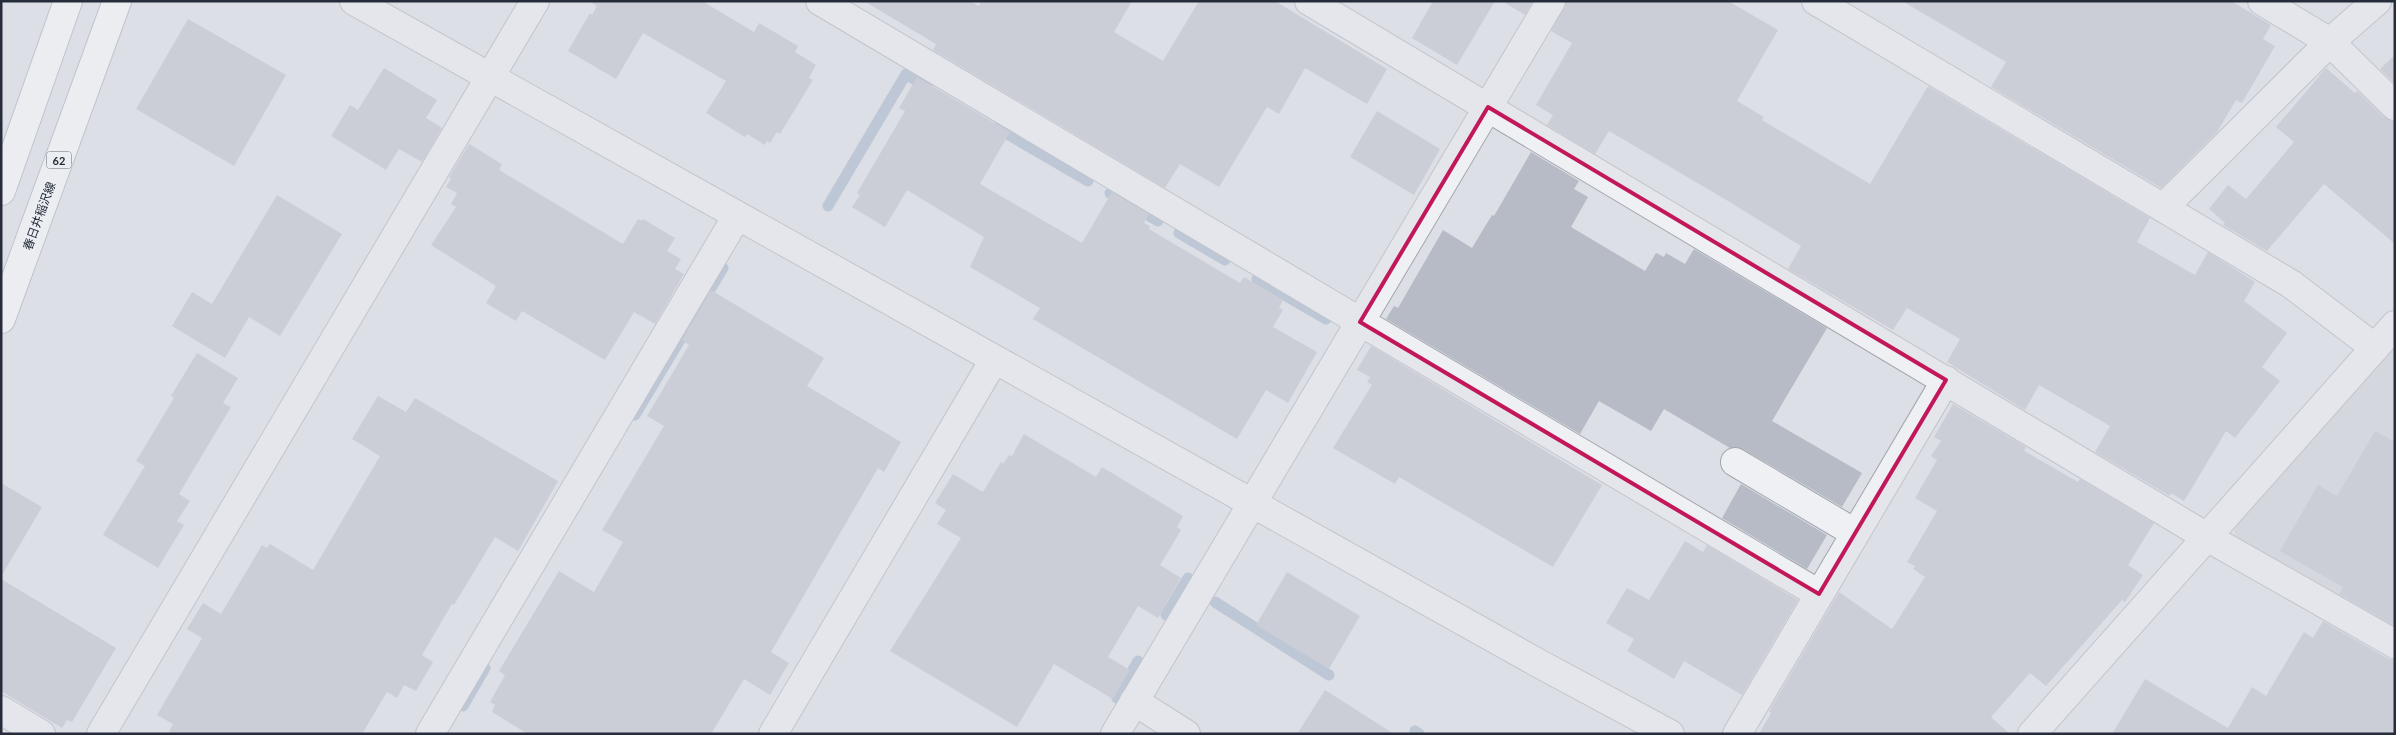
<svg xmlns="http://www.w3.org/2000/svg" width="2396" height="735" viewBox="0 0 2396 735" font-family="Lato,'Noto Sans JP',sans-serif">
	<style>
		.built { fill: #caced6 }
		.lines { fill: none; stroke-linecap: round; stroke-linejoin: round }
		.stream { stroke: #98aac4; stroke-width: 11 }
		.building { fill: #b6bbc5 }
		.minor-casing { stroke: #a2a6ae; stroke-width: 30 }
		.major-casing { stroke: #9ca3b0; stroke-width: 30 }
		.minor { stroke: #eef0f4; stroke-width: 28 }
		.major { stroke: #fff; stroke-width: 28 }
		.marked { fill: none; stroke: #c2185b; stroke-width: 4; stroke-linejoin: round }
		.labels { text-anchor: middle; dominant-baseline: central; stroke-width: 5; stroke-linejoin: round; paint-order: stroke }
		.shield { fill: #ebeef3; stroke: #626672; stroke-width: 1 }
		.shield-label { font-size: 11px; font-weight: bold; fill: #272c3a }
		.street-label { font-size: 12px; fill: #272c3a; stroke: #ebeef3 }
	</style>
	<rect width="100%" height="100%" fill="#dcdfe5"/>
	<!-- built -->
	<path class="built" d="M 2395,346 L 2395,629 L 2236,536 L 2233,527 Z"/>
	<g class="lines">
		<!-- stream -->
		<path class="stream" d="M 997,128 L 1088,181
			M 1110,193 L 1158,221
			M 828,206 L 906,74 L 927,87
			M 1179,233 L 1225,260
			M 1257,279 L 1326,319
			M 635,415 L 723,268
			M 1215,602 L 1329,675
			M 1166,615 L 1188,578
			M 1117,698 L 1138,661
			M 463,706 L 485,668
			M 1415,731 L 1419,734"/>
	</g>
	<!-- building -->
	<path class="building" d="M 589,1 L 702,1 L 754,32 L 759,23 L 798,46 L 795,52 L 816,65 L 809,78 L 813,80 L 780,134 L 777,132 L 770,143 L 767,141 L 765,145 L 747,134 L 745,137 L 706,113 L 726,81 L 643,33 L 616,79 L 568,51 L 590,13 L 592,15 L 597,6 Z
		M 864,1 L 970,1 L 979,6 L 981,1 L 1132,1 L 1114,32 L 1163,61 L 1199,1 L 1275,1 L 1387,69 L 1367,104 L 1305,68 L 1279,114 L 1267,107 L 1219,187 L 1180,164 L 1165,188 L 933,50 L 936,44 Z
		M 1433,1 L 1495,1 L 1457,65 L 1412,38 Z
		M 1502,1 L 1533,1 L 1525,15 Z
		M 1567,1 L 1728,1 L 1778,30 L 1737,101 L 1764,117 L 1762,120 L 1870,184 L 1928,86 L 2150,218 L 2137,242 L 2195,275 L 2208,252 L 2255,282 L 2244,301 L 2287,333 L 2262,367 L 2280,381 L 2235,438 L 2226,431 L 2184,501 L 2171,493 L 2170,496 L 2095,452 L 2110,426 L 2039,385 L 2025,410 L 1947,362 L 1960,339 L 1907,308 L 1893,330 L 1788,269 L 1801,246 L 1723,198 L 1609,131 L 1595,154 L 1547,125 L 1553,115 L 1536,105 L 1572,43 L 1551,31 Z
		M 1902,1 L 2231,1 L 2271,25 L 2263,39 L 2275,46 L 2242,103 L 2236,100 L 2217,132 L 2161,188 L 1991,87 L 2006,62 Z
		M 188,19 L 286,75 L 234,166 L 136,109 Z
		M 2395,55 L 2395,84 L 2380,69 Z
		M 384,68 L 437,100 L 426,118 L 442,128 L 422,162 L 399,149 L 386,170 L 331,136 L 350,105 L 358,110 Z
		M 2326,68 L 2355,93 L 2357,91 L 2384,117 L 2395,121 L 2395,244 L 2324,184 L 2267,251 L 2223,225 L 2225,223 L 2209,209 L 2228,185 L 2246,199 L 2294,142 L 2276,127 Z
		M 917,77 L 1010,132 L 980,184 L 1082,243 L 1112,192 L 1149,214 L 1144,223 L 1150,226 L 1149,229 L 1240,283 L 1244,277 L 1283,300 L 1279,308 L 1283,310 L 1273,327 L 1317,352 L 1288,403 L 1266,390 L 1237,439 L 1033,319 L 1040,308 L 970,267 L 984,237 L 907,190 L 885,227 L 852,207 L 860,195 L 857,193 L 905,111 L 899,108 Z
		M 1377,111 L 1440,149 L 1414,195 L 1350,157 Z
		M 469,144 L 502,164 L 499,170 L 623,244 L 638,219 L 642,221 L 643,219 L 675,238 L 667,251 L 681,259 L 675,269 L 684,274 L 655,324 L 634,312 L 605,360 L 522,311 L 516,321 L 486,303 L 496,286 L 431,245 L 456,207 L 451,204 L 457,193 L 446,187 L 451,179 L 449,177 Z
		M 1531,152 L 1579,181 L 1574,189 L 1588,197 L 1571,227 L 1645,271 L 1656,253 L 1664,257 L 1666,253 L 1685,264 L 1694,249 L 1827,328 L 1772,421 L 1862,473 L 1842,507 L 1743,449 L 1730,448 L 1664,409 L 1651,431 L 1599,401 L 1580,434 L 1386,319 L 1394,306 L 1398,308 L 1443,230 L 1472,248 L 1492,215 L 1494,216 Z
		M 277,195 L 342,234 L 280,336 L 249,317 L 225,358 L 172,326 L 192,292 L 212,304 Z
		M 711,290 L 824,358 L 807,386 L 901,442 L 884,472 L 878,468 L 771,652 L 789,663 L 770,695 L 744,679 L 711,734 L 528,734 L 492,712 L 495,705 L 490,702 L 505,675 L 499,671 L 559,571 L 594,592 L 623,542 L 602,530 L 664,426 L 647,416 L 689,345 L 682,340 Z
		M 1371,346 L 1602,485 L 1553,567 L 1399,477 L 1395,484 L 1333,448 L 1372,385 L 1367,382 L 1370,377 L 1357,370 Z
		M 197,353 L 238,378 L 223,403 L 231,407 L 179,494 L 190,501 L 177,521 L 184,525 L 158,568 L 103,535 L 145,466 L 136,461 L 174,398 L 171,396 Z
		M 378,396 L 406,412 L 415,398 L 558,481 L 518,551 L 495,537 L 454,605 L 452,604 L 422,655 L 433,662 L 416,691 L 404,685 L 397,698 L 387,692 L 362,734 L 168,734 L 173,724 L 157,715 L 202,638 L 187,629 L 203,603 L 221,614 L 262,545 L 267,548 L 270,544 L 313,570 L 380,456 L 352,439 Z
		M 1953,404 L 2026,447 L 2024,451 L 2078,482 L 2080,479 L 2154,523 L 2128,565 L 2143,575 L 2125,602 L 2122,600 L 2046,686 L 2030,673 L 1991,717 L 2010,734 L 1759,734 L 1771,713 L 1769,711 L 1839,592 L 1892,629 L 1925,577 L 1913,569 L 1915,566 L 1907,562 L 1937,511 L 1915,498 L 1937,460 L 1931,456 L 1941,441 L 1934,437 Z
		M 2375,431 L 2395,442 L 2395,626 L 2339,594 L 2343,587 L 2280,551 L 2318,485 L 2337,496 Z
		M 1024,434 L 1096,477 L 1102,467 L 1183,516 L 1177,527 L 1181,530 L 1160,565 L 1181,578 L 1158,618 L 1138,606 L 1108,657 L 1130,670 L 1113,699 L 1054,664 L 1017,727 L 890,651 L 961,538 L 937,524 L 946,510 L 935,503 L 953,474 L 983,492 L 1001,462 L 1003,464 L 1009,455 L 1012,456 Z
		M 1,483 L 42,507 L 1,577 Z
		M 1741,484 L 1827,535 L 1807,569 L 1722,518 Z
		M 1685,541 L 1703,552 L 1707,545 L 1798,600 L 1742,695 L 1684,661 L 1674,679 L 1627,651 L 1634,639 L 1606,623 L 1627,588 L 1649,600 Z
		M 1287,572 L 1360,616 L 1329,669 L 1256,625 Z
		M 1,579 L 116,648 L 72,722 L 67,720 L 62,728 L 1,691 Z
		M 2323,621 L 2387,658 L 2395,660 L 2395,734 L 2112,734 L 2145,679 L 2228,728 L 2252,687 L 2266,696 L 2304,632 L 2313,638 Z
		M 1325,690 L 1394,734 L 1297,734 Z"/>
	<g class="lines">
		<defs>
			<path id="minor" d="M 354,1 L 1538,663 L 1670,734
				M 820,1 L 1819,594
				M 1309,1 L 2207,537 L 2395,644
				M 1816,1 L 2291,284 L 2375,348
				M 2262,1 L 2330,42 L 2395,106
				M 2163,208 L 2330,42 L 2377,1
				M 1735,462 L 1855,533
				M 1134,701 L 1186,734
				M 1,710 L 41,734
				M 101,734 L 535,1
				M 430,734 L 737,216
				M 773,734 L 994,360
				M 1115,734 L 1551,1
				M 1737,734 L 1946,380
				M 2032,734 L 2395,325"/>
			<path id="major" d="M 1,191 L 68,1
				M 1,319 L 117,1"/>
		</defs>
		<!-- minor casing -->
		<use href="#minor" class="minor-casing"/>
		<!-- major casing -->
		<use href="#major" class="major-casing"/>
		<!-- minor -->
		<use href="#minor" class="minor"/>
		<!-- major -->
		<use href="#major" class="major"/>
	</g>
	<!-- marked area -->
	<path d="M0 0H2396V735H0ZM 1488,107 L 1946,380 L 1819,594 L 1360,322 Z" fill="#dcdfe5" fill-opacity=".55" fill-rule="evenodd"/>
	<path class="marked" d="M 1488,107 L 1946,380 L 1819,594 L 1360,322 Z"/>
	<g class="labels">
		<!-- shield labels -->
		<rect class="shield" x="46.5" y="151.5" width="25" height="17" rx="4"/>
		<g class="shield-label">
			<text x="59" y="160">62</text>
		</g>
		<!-- street labels -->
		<g class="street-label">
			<text transform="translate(39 216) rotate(-70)">春日井稲沢線</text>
		</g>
	</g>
	<!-- border -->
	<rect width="2396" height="735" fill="none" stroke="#272c3a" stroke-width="5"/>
</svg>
